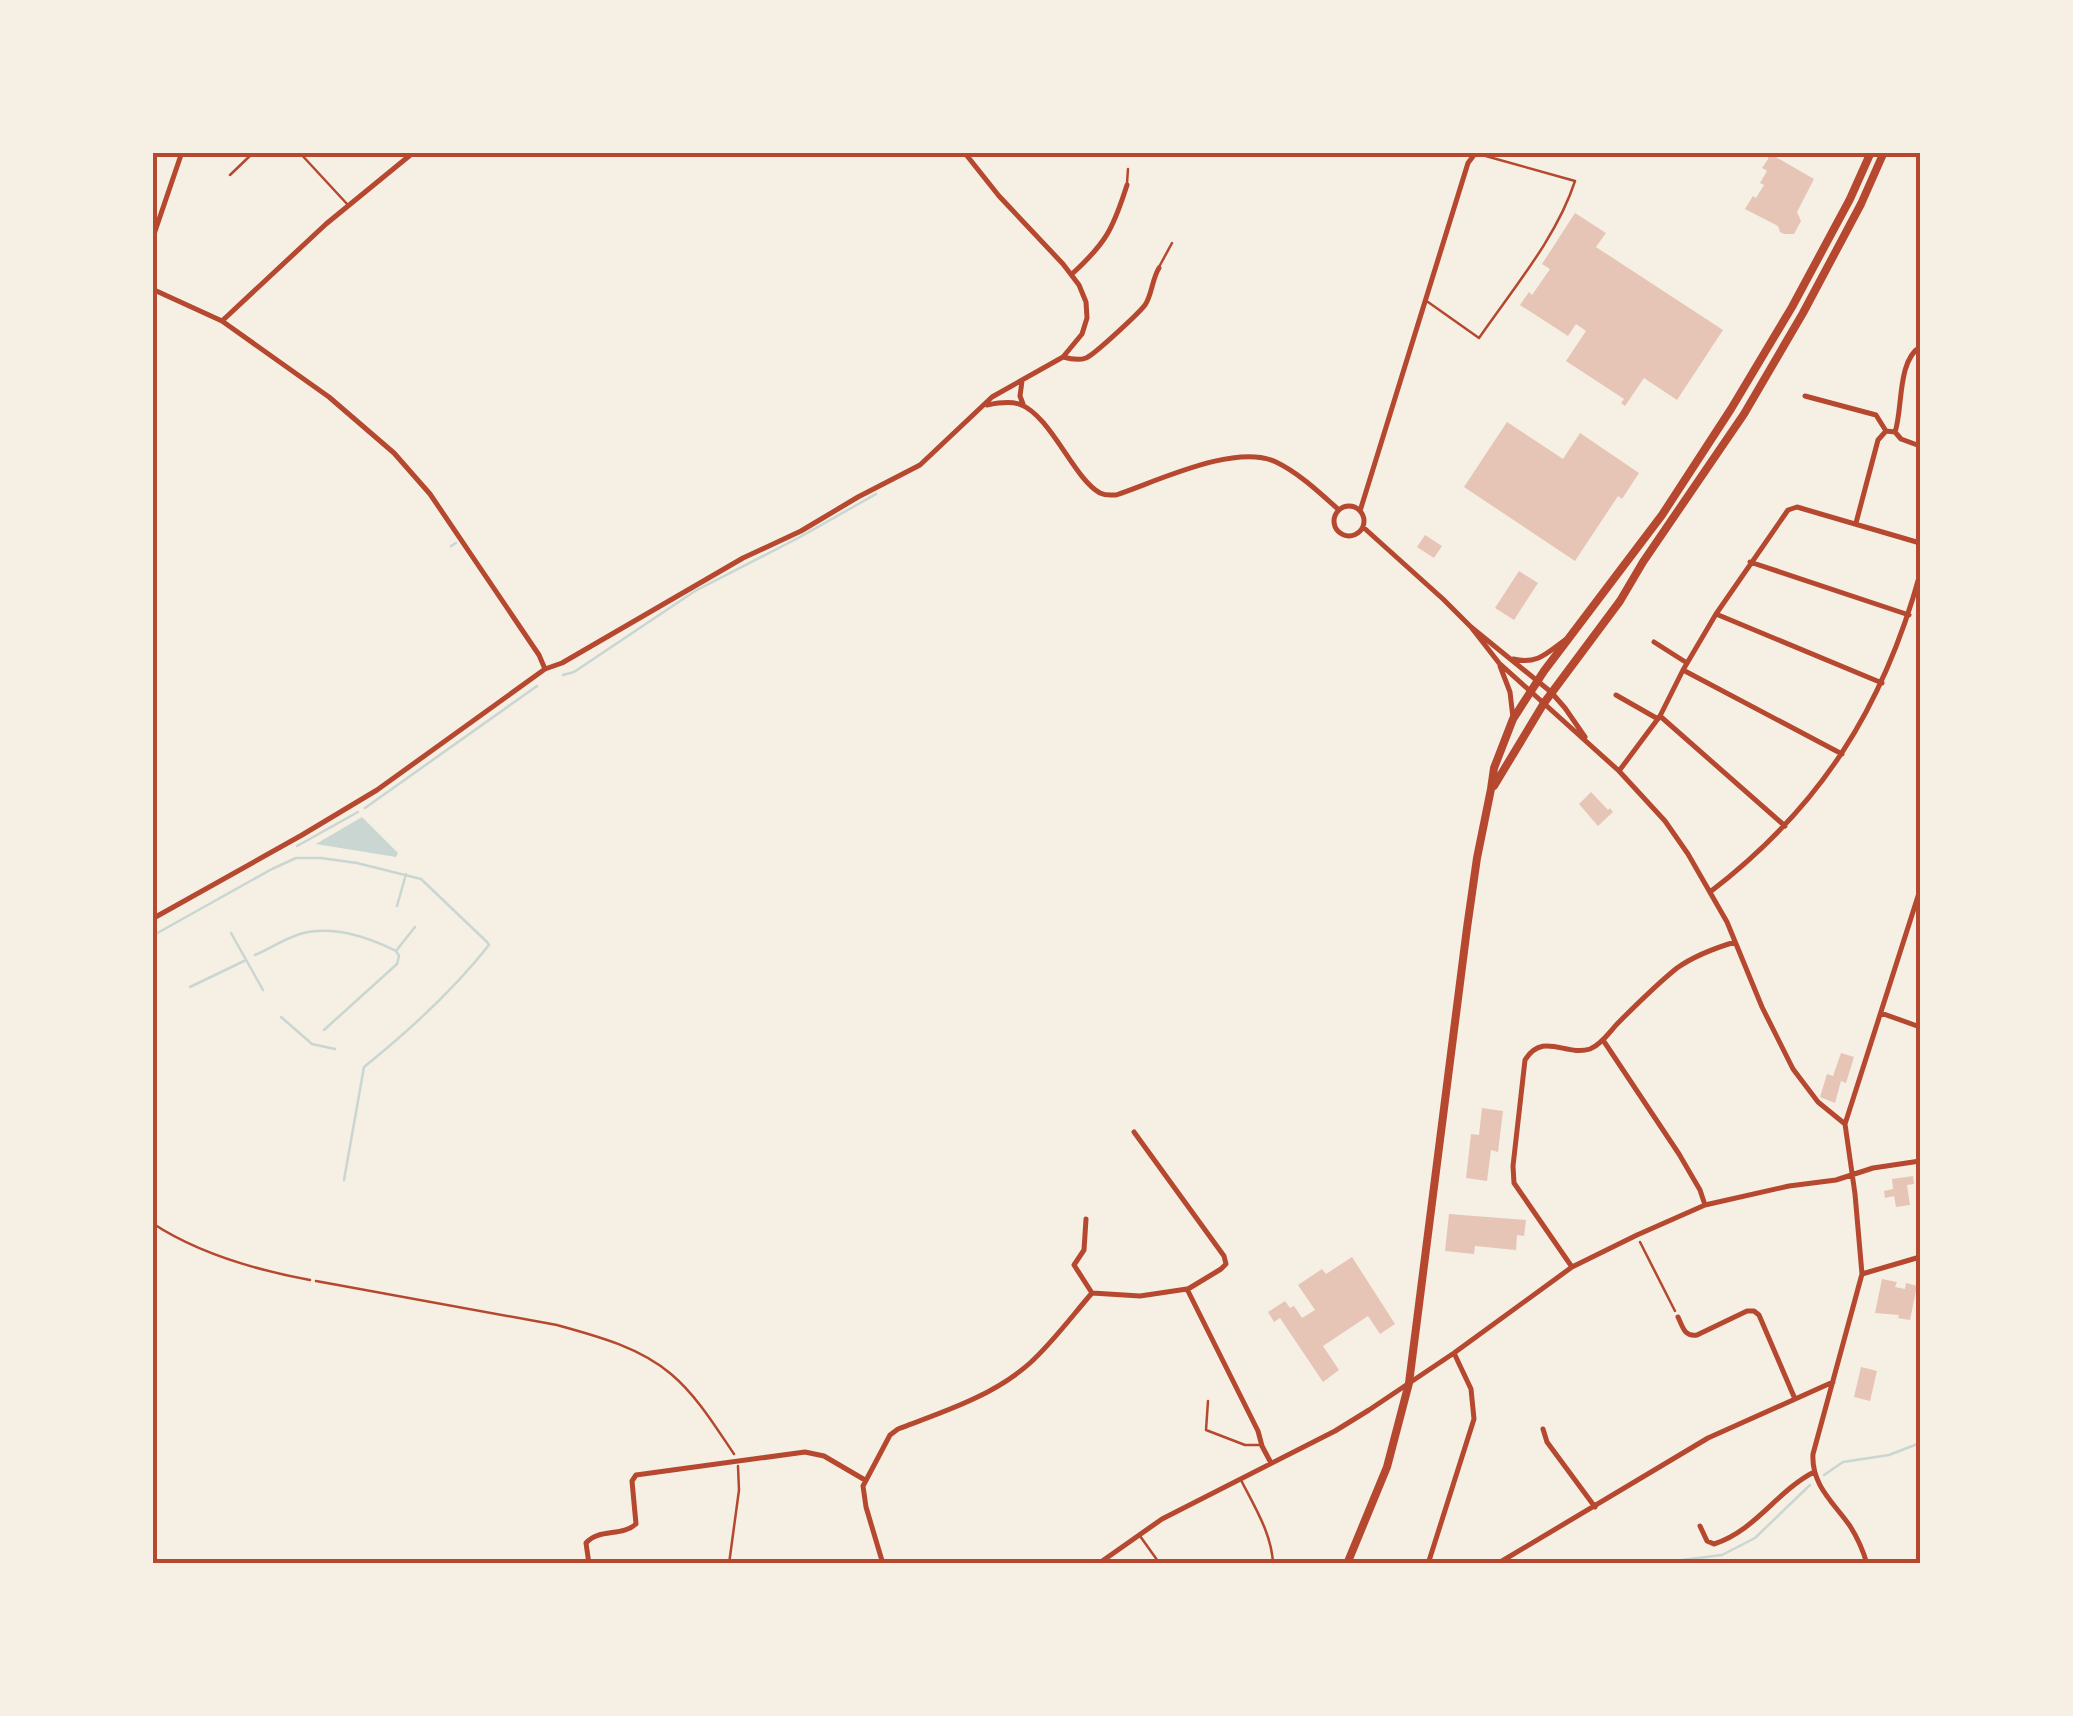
<svg xmlns="http://www.w3.org/2000/svg" width="2073" height="1716" viewBox="0 0 2073 1716" font-family="'Fira Sans Condensed',sans-serif">
	<style>
		.water { fill: #c9d6d2 }
		.lines { fill: none; stroke-linecap: round; stroke-linejoin: round }
		.stream { stroke: #c9d6d2; stroke-width: 2.5 }
		.building { fill: #e6c5b7 }
		.path { stroke: #b5482f; stroke-width: 2.5 }
		.service { stroke: #b5482f; stroke-width: 2.5 }
		.minor { stroke: #b5482f; stroke-width: 5 }
		.primary { stroke: #b5482f; stroke-width: 8 }
		.neatline { fill: none; stroke: #b5482f; stroke-width: 4 }
	</style>
	<rect width="100%" height="100%" fill="#f6efe4"/>
	<!-- water -->
	<path class="water" d="M 362,817 L 398,853 L 396,857 L 316,844 Z"/>
	<g class="lines">
		<!-- stream -->
		<path class="stream" d="M 451,546 L 456,543
			M 563,675 L 574,672 L 695,591 L 800,537 L 876,494
			M 365,808 L 537,686
			M 297,846 L 358,812
			M 397,906 L 406,874
			M 231,933 L 263,990
			M 152,936 L 272,869 L 296,858 L 321,858 L 357,863 L 421,879 L 487,942 L 489,945 C 452,992 410,1030 364,1067 L 344,1180
			M 255,955 C 269,949 284,939 300,934 C 331,925 368,937 396,951
			M 190,987 L 244,961
			M 281,1017 L 312,1044 L 335,1049
			M 324,1030 L 397,964 L 399,956 L 396,951 L 415,927
			M 1824,1475 L 1843,1462 L 1889,1455 L 1920,1443
			M 1651,1564 L 1722,1555 L 1755,1538 L 1810,1485"/>
	</g>
	<!-- building -->
	<path class="building" d="M 1768,152 L 1773,152 L 1774,156 L 1814,179 L 1797,212 L 1801,221 L 1794,234 L 1784,234 L 1780,232 L 1778,226 L 1745,209 L 1753,196 L 1756,198 L 1764,185 L 1760,183 L 1767,171 L 1762,168 L 1768,159 Z
		M 1575,213 L 1606,233 L 1596,247 L 1723,330 L 1677,400 L 1644,378 L 1625,406 L 1621,403 L 1624,399 L 1566,361 L 1586,331 L 1576,324 L 1568,336 L 1520,305 L 1529,292 L 1532,295 L 1550,269 L 1542,264 Z
		M 1507,422 L 1563,459 L 1580,433 L 1639,473 L 1622,499 L 1618,496 L 1575,561 L 1464,487 Z
		M 1425,535 L 1442,546 L 1434,558 L 1417,547 Z
		M 1519,571 L 1538,583 L 1514,620 L 1495,608 Z
		M 1591,792 L 1608,810 L 1610,808 L 1613,812 L 1598,826 L 1579,804 Z
		M 1841,1053 L 1854,1057 L 1846,1083 L 1841,1081 L 1835,1103 L 1820,1097 L 1827,1074 L 1833,1076 Z
		M 1482,1108 L 1503,1111 L 1498,1152 L 1491,1150 L 1487,1181 L 1466,1178 L 1471,1134 L 1479,1135 Z
		M 1913,1176 L 1914,1184 L 1907,1185 L 1910,1205 L 1896,1207 L 1894,1196 L 1885,1198 L 1884,1191 L 1893,1189 L 1892,1179 Z
		M 1449,1214 L 1526,1220 L 1524,1236 L 1517,1235 L 1516,1250 L 1475,1246 L 1474,1254 L 1445,1251 Z
		M 1352,1257 L 1395,1324 L 1380,1334 L 1368,1316 L 1323,1346 L 1339,1370 L 1323,1382 L 1280,1318 L 1274,1322 L 1268,1312 L 1285,1301 L 1290,1308 L 1294,1306 L 1302,1318 L 1315,1310 L 1298,1285 L 1322,1269 L 1326,1274 Z
		M 1882,1279 L 1897,1282 L 1895,1287 L 1905,1289 L 1906,1283 L 1917,1286 L 1910,1320 L 1898,1318 L 1899,1315 L 1875,1313 Z
		M 1861,1367 L 1877,1371 L 1870,1401 L 1854,1397 Z"/>
	<g class="lines">
		<!-- path -->
		<path class="path" d="M 1640,1242 L 1675,1311
			M 316,1281 L 557,1325 C 597,1336 639,1347 671,1374 C 697,1396 715,1426 734,1454
			M 729,1564 L 739,1490 L 738,1466"/>
		<!-- service -->
		<path class="service" d="M 299,152 L 348,205
			M 230,175 L 254,152
			M 1127,183 L 1128,169
			M 1159,267 L 1172,243
			M 1428,302 L 1479,338 C 1512,290 1557,237 1575,181 L 1482,155 L 1475,155
			M 152,1223 C 199,1254 256,1270 310,1280
			M 1208,1401 L 1206,1430 L 1245,1445 L 1260,1445
			M 1241,1480 C 1254,1506 1272,1534 1273,1564
			M 1140,1536 L 1160,1564"/>
		<!-- minor -->
		<path class="minor" d="M 152,240 L 182,152
			M 1072,274 C 1106,243 1113,229 1127,185
			M 152,289 L 222,321 L 329,397 L 394,453 L 430,494 L 539,655 L 545,669
			M 222,321 L 326,224 L 414,152
			M 1920,347 C 1897,361 1903,409 1895,432 L 1901,439 L 1920,446
			M 1063,357 C 1070,359 1078,361 1086,358 C 1094,355 1139,313 1145,305 C 1152,295 1152,279 1159,268
			M 1022,381 L 1020,396 L 1023,404
			M 1805,396 L 1876,415 L 1886,431 L 1895,432
			M 987,405 C 997,403 1009,401 1019,404 C 1051,415 1073,478 1100,493 C 1106,496 1110,495 1116,495 C 1158,481 1235,443 1276,462 C 1299,473 1320,493 1339,510
			M1334 521a15 15 0 1 1 30 0a15 15 0 1 1-30 0Z
			M 1360,511 L 1468,163 L 1474,155
			M 1856,523 L 1878,440 L 1886,431
			M 1363,527 L 1443,599 L 1471,627 L 1551,692 L 1565,708 L 1585,737
			M 1750,562 L 1909,615
			M 1716,614 L 1882,683
			M 1471,627 L 1499,663 L 1619,771 L 1665,821 L 1688,854 L 1727,922 L 1762,1007 L 1793,1069 L 1818,1102 L 1845,1124
			M 1654,642 L 1687,663
			M 1513,659 C 1537,665 1547,653 1565,640
			M 1500,666 L 1510,692 L 1513,718
			M 1683,670 L 1842,754
			M 1616,695 L 1658,719
			M 1660,716 L 1785,826
			M 1619,771 L 1660,716 L 1683,670 L 1716,614 L 1788,510 L 1797,507 L 1920,543
			M 1710,892 C 1821,807 1883,708 1920,574
			M 152,919 L 302,835 L 377,790 L 545,669 L 562,663 L 743,558 L 801,531 L 858,497 L 920,465 L 992,397 L 1063,357 L 1082,334 L 1087,318 L 1086,302 L 1079,285 L 1063,264 L 999,196 L 964,152
			M 1881,1013 L 1920,1027
			M 1603,1040 L 1679,1154 L 1700,1190 L 1705,1205
			M 1134,1132 L 1224,1256 L 1226,1264 L 1221,1269 L 1188,1289
			M 1086,1219 L 1084,1250 L 1074,1265 L 1092,1293
			M 1572,1267 L 1514,1183 L 1513,1166 L 1525,1060 C 1543,1031 1566,1057 1590,1049 C 1602,1044 1610,1031 1619,1022 C 1637,1004 1657,984 1677,968 C 1694,956 1715,948 1735,942
			M 1862,1274 L 1920,1257
			M 1678,1317 C 1683,1327 1684,1337 1697,1335 L 1747,1311 L 1754,1311 L 1759,1315 L 1795,1399
			M 1543,1429 L 1547,1442 L 1595,1507
			M 1700,1526 L 1707,1541 L 1714,1544 C 1755,1531 1777,1491 1814,1472
			M 589,1564 L 586,1543 C 599,1528 622,1537 636,1524 L 632,1481 L 636,1475 L 805,1452 L 824,1456 L 865,1480
			M 883,1564 L 866,1507 L 863,1486 L 890,1435 L 898,1429 C 943,1412 993,1396 1030,1363 C 1053,1342 1072,1316 1092,1293 L 1140,1296 L 1187,1289 L 1258,1431 L 1262,1446 L 1271,1463
			M 1098,1564 L 1162,1519 L 1335,1431 L 1369,1410 L 1454,1353 L 1572,1267 L 1637,1235 L 1705,1205 L 1789,1186 L 1836,1180 L 1873,1168 L 1920,1161
			M 1428,1564 L 1474,1419 L 1471,1389 L 1454,1353
			M 1497,1564 L 1708,1438 L 1833,1382
			M 1867,1564 C 1863,1550 1857,1537 1850,1526 C 1834,1503 1811,1485 1813,1454 L 1862,1274 L 1855,1194 L 1845,1124 L 1920,890"/>
		<!-- primary -->
		<path class="primary" d="M 1494,786 L 1544,703 L 1620,601 L 1643,562 L 1744,414 L 1803,313 L 1861,204 L 1884,152
			M 1347,1564 L 1387,1467 L 1409,1383 L 1467,928 L 1477,858 L 1491,789 L 1494,768 L 1513,719 L 1544,671 L 1662,515 L 1731,409 L 1792,307 L 1850,199 L 1871,152"/>
	</g>
	<!-- border -->
	<rect width="2073" height="1716" fill="none" stroke="#f6efe4" stroke-width="310"/>
	<rect x="155" y="155" width="1763" height="1406" class="neatline"/>
</svg>
